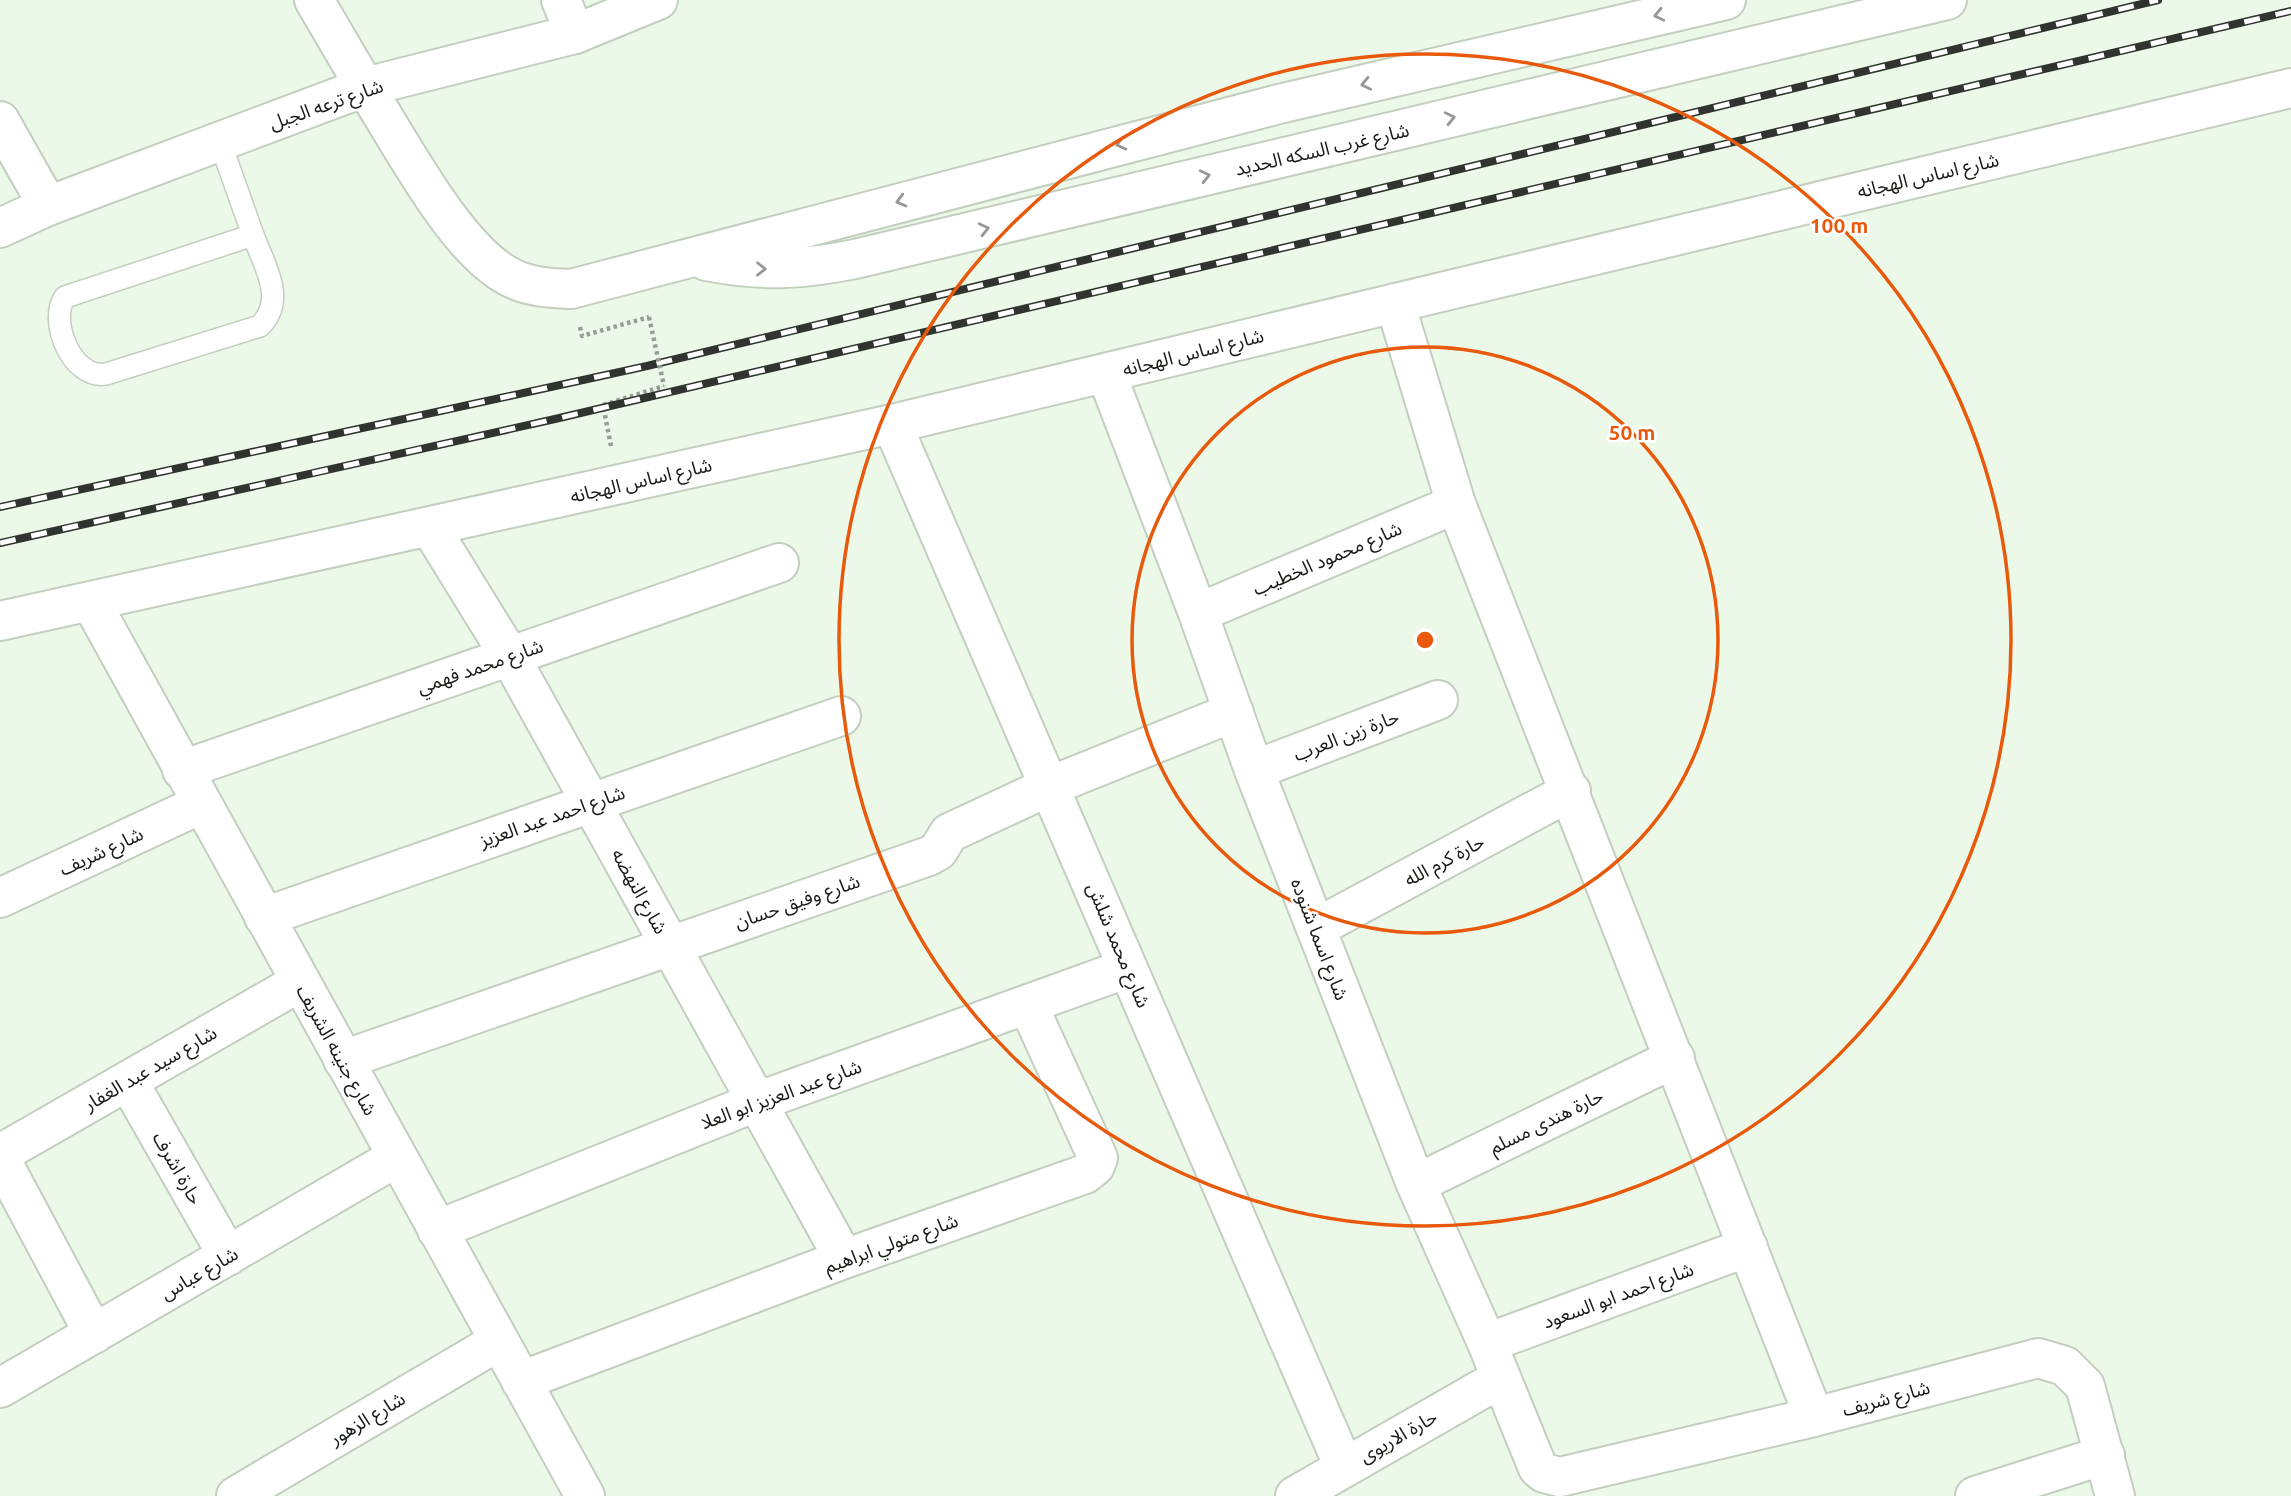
<svg xmlns="http://www.w3.org/2000/svg" width="2291" height="1496" viewBox="0 0 2291 1496" font-family="Ubuntu,'Noto Sans Arabic',sans-serif">
	<style>
		.lines { fill: none; stroke-linecap: round; stroke-linejoin: round }
		.service-casing { stroke: #c2cfbe; stroke-width: 24 }
		.minor-casing { stroke: #c2cfbe; stroke-width: 42 }
		.tertiary-casing { stroke: #c2cfbe; stroke-width: 42 }
		.path { stroke: #959f93; stroke-width: 4.5; stroke-dasharray: 3.5 3.5; stroke-linecap: butt }
		.service { stroke: #fff; stroke-width: 21 }
		.minor { stroke: #fff; stroke-width: 38 }
		.tertiary { stroke: #fff; stroke-width: 38 }
		.rail-casing { stroke: #2f352e; stroke-width: 8 }
		.rail { stroke: #fff; stroke-width: 5; stroke-dasharray: 16; stroke-linecap: butt }
		.path-bridge { stroke: #959f93; stroke-width: 4.5; stroke-dasharray: 3.5 3.5; stroke-linecap: butt }
		.oneway { stroke: #969896 }
		.ring { fill: none; stroke: #e8590c; stroke-width: 3.5 }
		.labels { text-anchor: middle; dominant-baseline: central; stroke-width: 5; stroke-linejoin: round; paint-order: stroke }
		.street-label { font-size: 19px; fill: #161b15; stroke: #fff }
		.centre { fill: #e8590c; stroke: #fff; stroke-width: 3.5 }
		.ring-label { font-size: 21px; text-anchor: middle; font-weight: bold; fill: #e8590c; stroke: #fff; stroke-width: 5; stroke-linejoin: round; paint-order: stroke }
	</style>
	<rect width="100%" height="100%" fill="#ecf9e8"/>
	<g class="lines">
		<defs>
			<path id="service" d="M 220,142 L 253,235
				M 253,235 C 264,265 287,299 260,326 L 106,374 C 72,380 48,320 65,297 Z"/>
			<path id="minor" d="M 314,0 L 365,87
				M 561,0 L 575,34
				M 0,121 L 48,206
				M 1395,303 L 1456,504 L 1814,1417
				M 1106,373 L 1198,613 L 1254,770 L 1416,1184 L 1487,1343 L 1538,1468 L 1544,1473 L 1560,1477 L 1814,1417 L 2038,1358 L 2065,1366 L 2085,1386 L 2115,1496
				M 892,424 L 1344,1467
				M 430,527 L 509,655 L 844,1259
				M 1198,613 L 1456,504
				M 182,770 L 779,563
				M 1254,770 L 1438,700
				M 0,898 L 201,804
				M 264,917 L 841,716
				M 1316,928 L 1571,791
				M 343,1060 L 929,856 L 938,851 L 949,833 L 1050,786 L 1234,712
				M 128,1081 L 228,1256
				M 0,1154 L 300,982
				M 0,1158 L 94,1334
				M 1416,1184 L 1675,1058
				M 437,1230 L 756,1102 L 1128,968
				M 1487,1343 L 1748,1247
				M 521,1381 L 844,1259 L 1085,1174 L 1095,1166 L 1098,1158 L 1028,1005
				M 0,1388 L 397,1157
				M 236,1496 L 499,1341
				M 1295,1496 L 1501,1378
				M 1975,1496 L 2105,1455"/>
			<path id="tertiary" d="M 365,87 C 400,141 454,247 508,276 C 527,287 549,288 571,289 L 1279,104 L 1726,0
				M 0,228 L 48,206 L 365,87 L 575,34 L 658,0
				M 706,261 C 763,272 799,270 855,259 L 1947,0
				M 91,602 L 585,1496
				M 0,621 L 892,424 L 2291,88"/>
		</defs>
		<!-- service casing -->
		<use href="#service" class="service-casing"/>
		<!-- minor casing -->
		<use href="#minor" class="minor-casing"/>
		<!-- tertiary casing -->
		<use href="#tertiary" class="tertiary-casing"/>
		<!-- path -->
		<path class="path" d="M 580,327 L 582,336 L 649,317
			M 611,446 L 603,405 L 664,386"/>
		<!-- service -->
		<use href="#service" class="service"/>
		<!-- minor -->
		<use href="#minor" class="minor"/>
		<!-- tertiary -->
		<use href="#tertiary" class="tertiary"/>
		<defs>
			<path id="rail" d="M 0,507 L 647,366 L 2158,0
				M 0,543 L 555,419 L 2291,11"/>
		</defs>
		<!-- rail casing -->
		<use href="#rail" class="rail-casing"/>
		<!-- rail -->
		<use href="#rail" class="rail"/>
		<!-- path-bridge -->
		<path class="path-bridge" d="M 649,317 L 664,386"/>
	</g>
	<!-- one-way arrows -->
	<defs><path id="oneway-chevron" d="M-2-3.5L2.5 0L-2 3.5" fill="none" stroke-width="1.6" stroke-linecap="round" stroke-linejoin="round" transform="scale(1.75)"/></defs>
	<g class="oneway">
		<use href="#oneway-chevron" transform="translate(1659 15) rotate(167)"/>
		<use href="#oneway-chevron" transform="translate(1366 84) rotate(167)"/>
		<use href="#oneway-chevron" transform="translate(1450 118) rotate(-13)"/>
		<use href="#oneway-chevron" transform="translate(1121 144) rotate(166)"/>
		<use href="#oneway-chevron" transform="translate(1205 176) rotate(-13)"/>
		<use href="#oneway-chevron" transform="translate(901 201) rotate(165)"/>
		<use href="#oneway-chevron" transform="translate(984 229) rotate(-13)"/>
		<use href="#oneway-chevron" transform="translate(761 269) rotate(1)"/>
	</g>
	<!-- distance rings -->
	<g class="ring">
		<circle cx="1425" cy="640" r="293"/>
		<circle cx="1425" cy="640" r="586"/>
	</g>
	<g class="labels">
		<!-- street labels -->
		<g class="street-label">
			<text transform="translate(326 104) rotate(-19)">شارع ترعه الجبل</text>
			<text transform="translate(1322 149) rotate(-13)">شارع غرب السكه الحديد</text>
			<text transform="translate(1928 175) rotate(-13)">شارع اساس الهجانه</text>
			<text transform="translate(1193 352) rotate(-14)">شارع اساس الهجانه</text>
			<text transform="translate(641 480) rotate(-13)">شارع اساس الهجانه</text>
			<text transform="translate(1327 558) rotate(-23)">شارع محمود الخطيب</text>
			<text transform="translate(480 666) rotate(-19)">شارع محمد فهمي</text>
			<text transform="translate(1346 735) rotate(-21)">حارة زين العرب</text>
			<text transform="translate(552 816) rotate(-19)">شارع احمد عبد العزيز</text>
			<text transform="translate(101 851) rotate(-25)">شارع شريف</text>
			<text transform="translate(1444 860) rotate(-28)">حارة كرم الله</text>
			<text transform="translate(640 891) rotate(61)">شارع النهضه</text>
			<text transform="translate(797 901) rotate(-19)">شارع وفيق حسان</text>
			<text transform="translate(1320 939) rotate(69)">شارع اسما شنوده</text>
			<text transform="translate(1119 945) rotate(67)">شارع محمد شلش</text>
			<text transform="translate(337 1050) rotate(61)">شارع جنينه الشريف</text>
			<text transform="translate(150 1068) rotate(-30)">شارع سيد عبد الغفار</text>
			<text transform="translate(781 1094) rotate(-20)">شارع عبد العزيز ابو العلا</text>
			<text transform="translate(1546 1121) rotate(-26)">حارة هندى مسلم</text>
			<text transform="translate(178 1168) rotate(60)">حارة اشرف</text>
			<text transform="translate(891 1243) rotate(-20)">شارع متولي ابراهيم</text>
			<text transform="translate(199 1273) rotate(-30)">شارع عباس</text>
			<text transform="translate(1618 1295) rotate(-20)">شارع احمد ابو السعود</text>
			<text transform="translate(1886 1398) rotate(-15)">شارع شريف</text>
			<text transform="translate(367 1418) rotate(-31)">شارع الزهور</text>
			<text transform="translate(1398 1436) rotate(-30)">حارة الاريوى</text>
		</g>
	</g>
	<circle cx="1425" cy="640" r="10" class="centre"/>
	<g class="ring-label">
		<text x="1839" y="233">100 m</text>
		<text x="1632" y="440">50 m</text>
	</g>
</svg>
